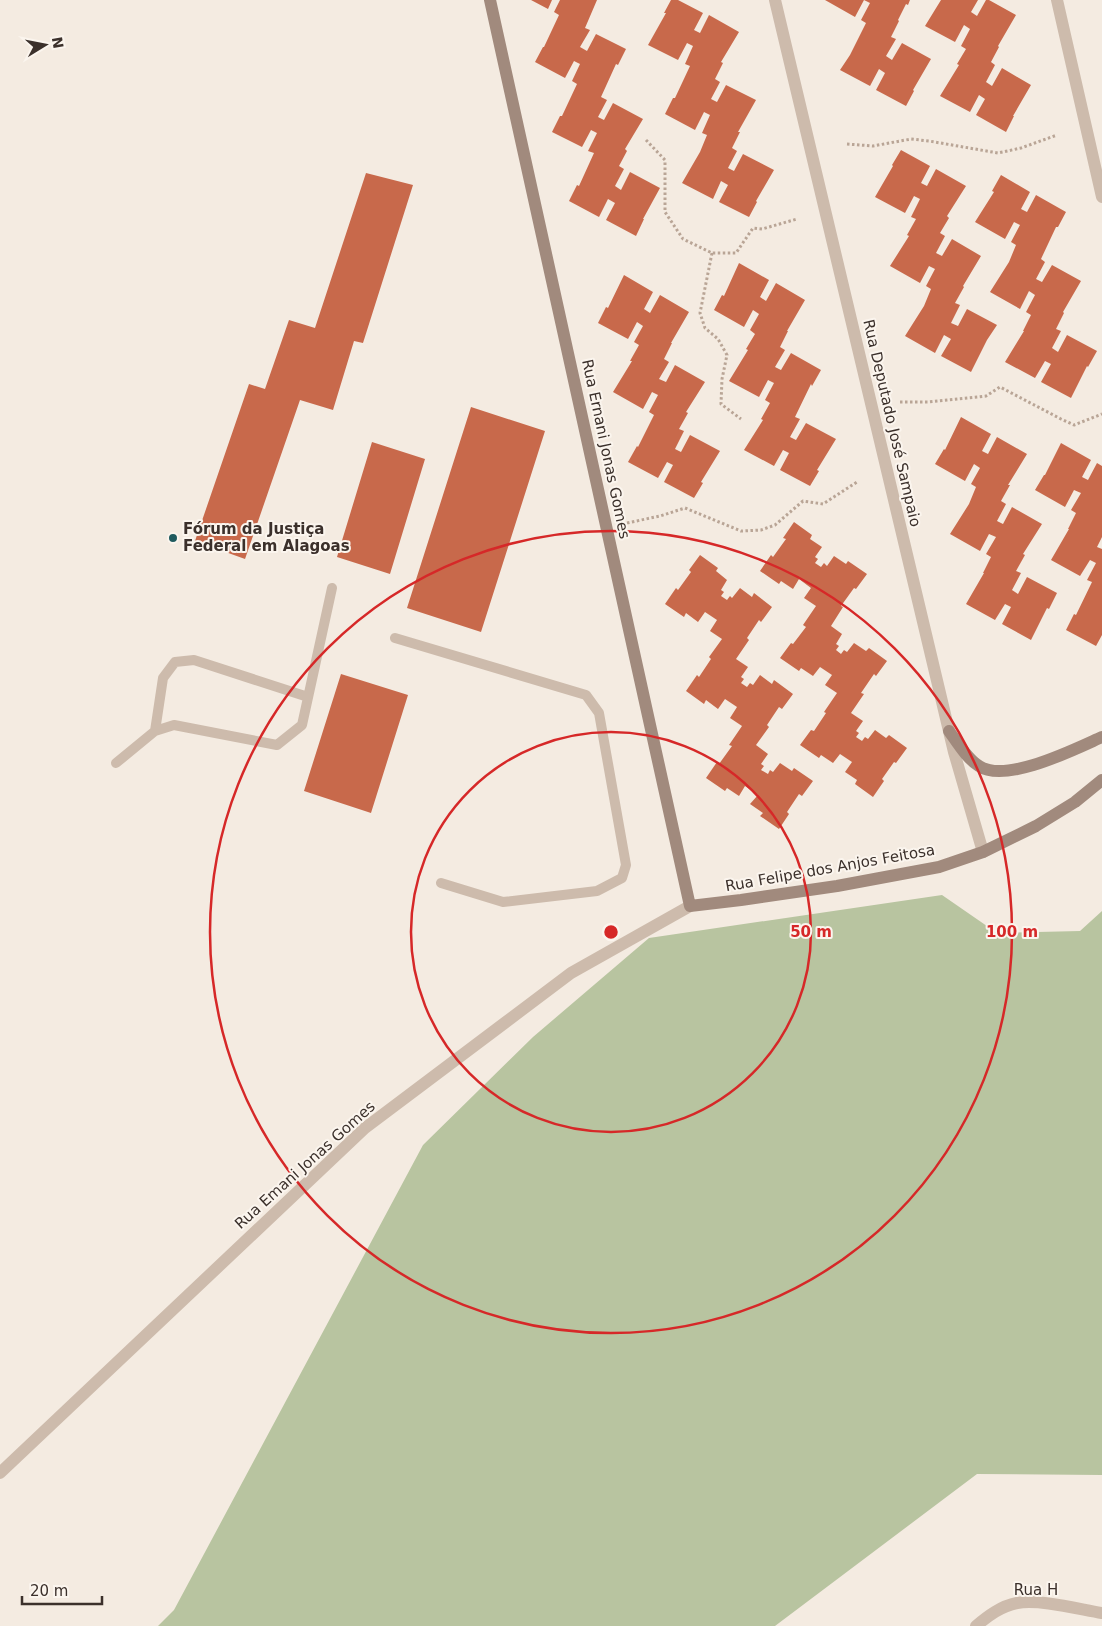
<svg xmlns="http://www.w3.org/2000/svg" width="1102" height="1626" viewBox="0 0 1102 1626" font-family="'DejaVu Sans',sans-serif">
	<style>
		.green { fill: #b8c4a0 }
		.building { fill: #c8694b }
		.lines { fill: none; stroke-linecap: round; stroke-linejoin: round }
		.path { stroke: #b9a596; stroke-width: 3; stroke-dasharray: 2.5 2.5; stroke-linecap: butt }
		.lane { stroke: #cdbbac; stroke-width: 10 }
		.street { stroke: #cdbbac; stroke-width: 12 }
		.secondary { stroke: #a18a7d; stroke-width: 12 }
		.ring { fill: none; stroke: #d62828; stroke-width: 2.5 }
		.poi-dot { fill: #1f5a5e; stroke: #fbf5ee; stroke-width: 2 }
		.labels { text-anchor: middle; dominant-baseline: central; stroke-width: 4; stroke-linejoin: round; paint-order: stroke }
		.street-label { font-size: 15px; fill: #3b302b; stroke: #fbf5ee }
		.poi-label { font-size: 15px; font-weight: bold; fill: #3b302b; stroke: #fbf5ee; text-anchor: start }
		.centre { fill: #d62828; stroke: #fbf5ee; stroke-width: 2.5 }
		.ring-label { font-size: 15px; text-anchor: middle; font-weight: bold; fill: #d62828; stroke: #fbf5ee; stroke-width: 4; stroke-linejoin: round; paint-order: stroke }
	</style>
	<rect width="100%" height="100%" fill="#f4ebe1"/>
	<!-- green -->
	<path class="green" d="M 942,895 L 997,933 L 1080,931 L 1102,911 L 1102,1475 L 977,1474 L 775,1626 L 158,1626 L 174,1610 L 423,1145 L 533,1037 L 649,938 Z"/>
	<!-- building -->
	<path class="building" d="M 531,0 L 552,0 L 548,9 Z
		M 560,0 L 597,0 L 585,28 L 590,30 L 580,47 L 587,51 L 596,34 L 626,49 L 618,65 L 616,64 L 601,97 L 607,100 L 598,117 L 604,120 L 613,103 L 643,119 L 625,149 L 627,151 L 619,166 L 624,169 L 615,186 L 621,190 L 630,172 L 660,188 L 643,219 L 644,219 L 636,236 L 606,220 L 615,203 L 608,199 L 599,217 L 569,201 L 577,185 L 579,186 L 594,153 L 588,151 L 597,133 L 591,130 L 582,147 L 552,132 L 560,116 L 562,116 L 577,84 L 572,81 L 580,64 L 574,61 L 565,78 L 535,62 L 543,47 L 544,47 L 559,15 L 554,12 Z
		M 671,0 L 678,0 L 703,13 L 694,30 L 700,33 L 709,15 L 739,32 L 721,62 L 723,63 L 715,79 L 720,82 L 711,99 L 717,102 L 726,85 L 756,100 L 738,132 L 740,132 L 732,148 L 737,151 L 728,168 L 734,171 L 743,154 L 774,170 L 756,201 L 757,202 L 749,217 L 719,202 L 728,185 L 721,181 L 713,199 L 682,183 L 700,152 L 707,135 L 702,133 L 710,115 L 704,112 L 695,130 L 665,114 L 673,98 L 675,98 L 690,66 L 685,64 L 693,46 L 687,43 L 678,60 L 648,45 L 666,13 L 664,13 Z
		M 825,0 L 864,0 L 855,17 Z
		M 864,0 L 910,0 L 908,5 L 906,4 L 898,20 L 899,21 L 891,37 L 896,39 L 886,56 L 892,60 L 902,43 L 931,59 L 913,90 L 914,91 L 906,106 L 876,90 L 885,73 L 879,69 L 870,86 L 840,70 L 850,55 L 866,23 L 861,20 L 870,3 Z
		M 941,0 L 978,0 L 971,12 L 977,16 L 986,0 L 989,0 L 1016,15 L 998,46 L 999,47 L 991,62 L 995,65 L 986,82 L 992,86 L 1002,68 L 1031,85 L 1013,116 L 1014,116 L 1006,132 L 976,115 L 985,99 L 979,95 L 970,112 L 940,96 L 959,65 L 957,64 L 966,49 L 961,46 L 970,29 L 964,25 L 955,42 L 925,26 Z
		M 901,150 L 930,166 L 921,183 L 927,186 L 936,169 L 966,186 L 947,216 L 949,218 L 940,233 L 945,236 L 936,253 L 942,256 L 952,239 L 981,256 L 963,286 L 964,287 L 955,303 L 960,305 L 951,323 L 958,326 L 967,309 L 997,325 L 987,340 L 971,372 L 941,356 L 951,339 L 944,335 L 935,353 L 905,336 L 924,306 L 931,289 L 926,286 L 935,269 L 929,266 L 920,283 L 890,266 L 909,236 L 907,235 L 916,219 L 911,217 L 920,199 L 914,196 L 905,213 L 875,197 L 893,166 L 892,165 Z
		M 366,173 L 413,185 L 363,343 L 354,341 L 333,410 L 300,400 L 245,559 L 195,541 L 249,384 L 265,389 L 289,320 L 315,328 Z
		M 1001,175 L 1030,192 L 1021,209 L 1027,212 L 1036,195 L 1066,212 L 1058,227 L 1056,227 L 1041,259 L 1045,262 L 1036,279 L 1042,282 L 1052,265 L 1081,281 L 1063,312 L 1064,313 L 1056,329 L 1061,331 L 1052,348 L 1058,352 L 1067,335 L 1097,351 L 1088,367 L 1087,366 L 1071,398 L 1041,382 L 1051,364 L 1045,361 L 1035,378 L 1005,362 L 1024,331 L 1023,331 L 1031,315 L 1026,312 L 1035,295 L 1029,291 L 1020,309 L 990,292 L 1009,262 L 1016,245 L 1011,242 L 1020,225 L 1014,222 L 1005,239 L 975,222 L 994,192 L 992,191 Z
		M 739,263 L 769,280 L 760,297 L 766,301 L 776,283 L 805,300 L 787,331 L 788,331 L 780,347 L 785,350 L 775,367 L 781,370 L 791,353 L 821,370 L 812,386 L 811,384 L 795,417 L 800,419 L 790,437 L 796,440 L 806,423 L 836,439 L 817,470 L 819,471 L 810,486 L 780,470 L 789,453 L 783,450 L 774,466 L 744,450 L 763,420 L 761,419 L 770,403 L 765,400 L 774,383 L 768,380 L 759,397 L 729,381 L 748,350 L 746,349 L 755,334 L 750,330 L 759,314 L 753,310 L 744,327 L 714,310 L 722,295 L 724,296 Z
		M 624,275 L 653,292 L 644,309 L 650,313 L 660,295 L 689,312 L 671,343 L 672,343 L 664,359 L 669,362 L 659,379 L 666,382 L 675,365 L 705,382 L 686,412 L 688,413 L 679,429 L 684,431 L 675,449 L 681,452 L 690,435 L 720,451 L 701,482 L 703,483 L 694,498 L 664,482 L 673,465 L 667,462 L 658,478 L 628,462 L 637,446 L 638,447 L 654,415 L 649,412 L 658,395 L 652,392 L 643,409 L 613,392 L 632,361 L 630,361 L 639,345 L 634,342 L 643,326 L 637,322 L 628,339 L 598,323 L 606,307 L 608,308 Z
		M 471,407 L 545,431 L 481,632 L 407,608 Z
		M 961,417 L 991,434 L 982,451 L 988,454 L 997,437 L 1027,454 L 1008,485 L 1010,485 L 1001,501 L 1006,504 L 997,521 L 1003,524 L 1012,507 L 1042,524 L 1023,554 L 1025,555 L 1016,571 L 1021,573 L 1012,590 L 1018,594 L 1027,577 L 1057,593 L 1049,609 L 1047,608 L 1031,640 L 1002,624 L 1011,607 L 1005,604 L 995,620 L 966,604 L 984,573 L 983,573 L 991,557 L 986,554 L 996,537 L 989,534 L 980,551 L 950,534 L 969,504 L 976,487 L 971,484 L 980,468 L 974,464 L 965,481 L 935,464 L 944,449 L 945,450 Z
		M 372,442 L 425,459 L 390,574 L 337,557 Z
		M 1061,443 L 1091,460 L 1082,477 L 1088,480 L 1097,463 L 1102,466 L 1102,537 L 1097,547 L 1102,549 L 1102,635 L 1096,646 L 1066,630 L 1074,614 L 1076,615 L 1092,582 L 1087,580 L 1096,563 L 1090,560 L 1080,576 L 1051,560 L 1069,529 L 1068,529 L 1076,513 L 1071,510 L 1081,493 L 1074,490 L 1065,507 L 1035,490 L 1044,475 L 1045,475 Z
		M 794,522 L 812,535 L 810,539 L 822,547 L 815,557 L 818,559 L 815,563 L 821,567 L 824,563 L 827,566 L 834,556 L 846,564 L 848,561 L 867,574 L 856,589 L 854,588 L 841,606 L 843,607 L 831,626 L 842,634 L 836,644 L 839,646 L 836,650 L 841,654 L 844,650 L 847,652 L 854,643 L 866,651 L 869,648 L 887,661 L 876,676 L 874,674 L 861,693 L 864,694 L 851,713 L 863,721 L 856,731 L 859,733 L 856,737 L 862,741 L 865,737 L 868,739 L 875,730 L 886,738 L 889,735 L 907,748 L 896,763 L 894,762 L 882,779 L 884,781 L 873,797 L 855,784 L 857,780 L 845,772 L 852,762 L 840,754 L 833,763 L 821,755 L 819,758 L 800,745 L 811,730 L 814,731 L 826,713 L 824,712 L 837,693 L 825,685 L 832,675 L 820,667 L 813,676 L 801,668 L 799,671 L 780,658 L 791,643 L 793,644 L 806,627 L 803,625 L 816,606 L 804,598 L 811,588 L 799,579 L 793,589 L 781,581 L 779,584 L 760,571 L 771,555 L 773,557 L 786,539 L 783,538 Z
		M 700,555 L 718,568 L 716,571 L 727,580 L 721,590 L 724,592 L 721,596 L 727,600 L 730,596 L 732,598 L 740,588 L 752,597 L 754,593 L 772,607 L 761,622 L 759,620 L 747,638 L 749,640 L 736,659 L 748,667 L 741,677 L 744,679 L 741,683 L 747,687 L 750,683 L 753,685 L 760,675 L 772,684 L 774,680 L 793,694 L 782,709 L 779,707 L 767,725 L 769,727 L 756,745 L 768,754 L 761,764 L 764,766 L 761,770 L 768,774 L 770,770 L 773,772 L 780,763 L 792,771 L 794,768 L 813,781 L 802,796 L 799,794 L 787,812 L 789,814 L 779,829 L 760,816 L 763,813 L 750,804 L 758,795 L 745,786 L 739,796 L 727,788 L 725,791 L 706,778 L 717,762 L 719,764 L 732,746 L 729,745 L 742,726 L 730,718 L 737,707 L 725,699 L 718,709 L 706,700 L 704,704 L 686,691 L 697,675 L 699,677 L 711,659 L 709,657 L 722,639 L 710,631 L 717,620 L 705,612 L 698,622 L 686,613 L 684,617 L 665,604 L 676,588 L 678,590 L 691,572 L 689,570 Z
		M 341,674 L 408,695 L 371,813 L 304,791 Z"/>
	<g class="lines">
		<!-- path -->
		<path class="path" d="M 646,140 L 665,160 L 665,212 L 683,239 L 712,253 L 736,253 L 753,228 L 762,229 L 797,219
			M 847,144 L 873,146 L 911,139 L 929,141 L 998,153 L 1021,148 L 1057,135
			M 712,253 L 700,313 L 705,328 L 718,339 L 727,355 L 722,379 L 721,404 L 741,419
			M 900,402 L 928,402 L 978,397 L 986,396 L 1000,387 L 1061,419 L 1074,425 L 1102,414
			M 627,523 L 660,516 L 685,508 L 741,531 L 761,530 L 775,525 L 803,501 L 823,504 L 857,482"/>
		<!-- lane -->
		<path class="lane" d="M 395,638 L 586,695 L 599,713 L 626,865 L 622,878 L 597,891 L 503,902 L 441,883
			M 155,731 L 163,678 L 175,662 L 194,660 L 308,697
			M 116,763 L 155,731 L 174,725 L 277,745 L 302,725 L 332,588"/>
		<!-- street -->
		<path class="street" d="M 775,0 L 954,752 L 983,852
			M 1057,0 L 1102,197
			M 0,1473 L 365,1128 L 571,973 L 690,906
			M 976,1626 C 988,1616 1001,1606 1017,1603 C 1040,1599 1078,1609 1102,1613"/>
		<!-- secondary -->
		<path class="secondary" d="M 490,0 L 690,906 L 741,900 L 837,886 L 939,867 L 983,852 L 1036,826 L 1075,802 L 1102,780
			M 949,731 C 957,742 967,759 979,766 C 1006,784 1075,749 1102,737"/>
	</g>
	<!-- distance rings -->
	<g class="ring">
		<circle cx="611" cy="932" r="200"/>
		<circle cx="611" cy="932" r="401"/>
	</g>
	<!-- markers -->
	<circle class="poi-dot" cx="173" cy="538" r="5"/>
	<g class="labels">
		<!-- street labels -->
		<g class="street-label">
			<text transform="translate(892 423) rotate(77)">Rua Deputado José Sampaio</text>
			<text transform="translate(606 449) rotate(78)">Rua Ernani Jonas Gomes</text>
			<text transform="translate(830 868) rotate(-10)">Rua Felipe dos Anjos Feitosa</text>
			<text transform="translate(305 1165) rotate(-42)">Rua Emani Jonas Gomes</text>
			<text x="1036" y="1590">Rua H</text>
		</g>
		<!-- poi labels -->
		<g class="poi-label">
			<text x="183" y="529">Fórum da Justiça<tspan x="183" dy="17">Federal em Alagoas</tspan></text>
		</g>
	</g>
	<circle cx="611" cy="932" r="8" class="centre"/>
	<g class="ring-label">
		<text x="811" y="937">50 m</text>
		<text x="1012" y="937">100 m</text>
	</g>
	<!-- north arrow -->
	<g transform="translate(45 45) rotate(80)" stroke="#fbf5ee" stroke-width="4" paint-order="stroke">
	<path d="M0-4L9 19L0 12L-9 19Z" fill="#3b302b"/>
	<text y="-8" font-size="14" font-weight="bold" text-anchor="middle" fill="#3b302b">N</text>
	</g>
	<!-- scale -->
	<path d="M22 1596v8h80v-8" fill="none" stroke="#3b302b" stroke-width="2.5"/>
	<text x="30" y="1596" font-size="15" fill="#3b302b" stroke="#fbf5ee" stroke-width="4" paint-order="stroke">20 m</text>
</svg>
